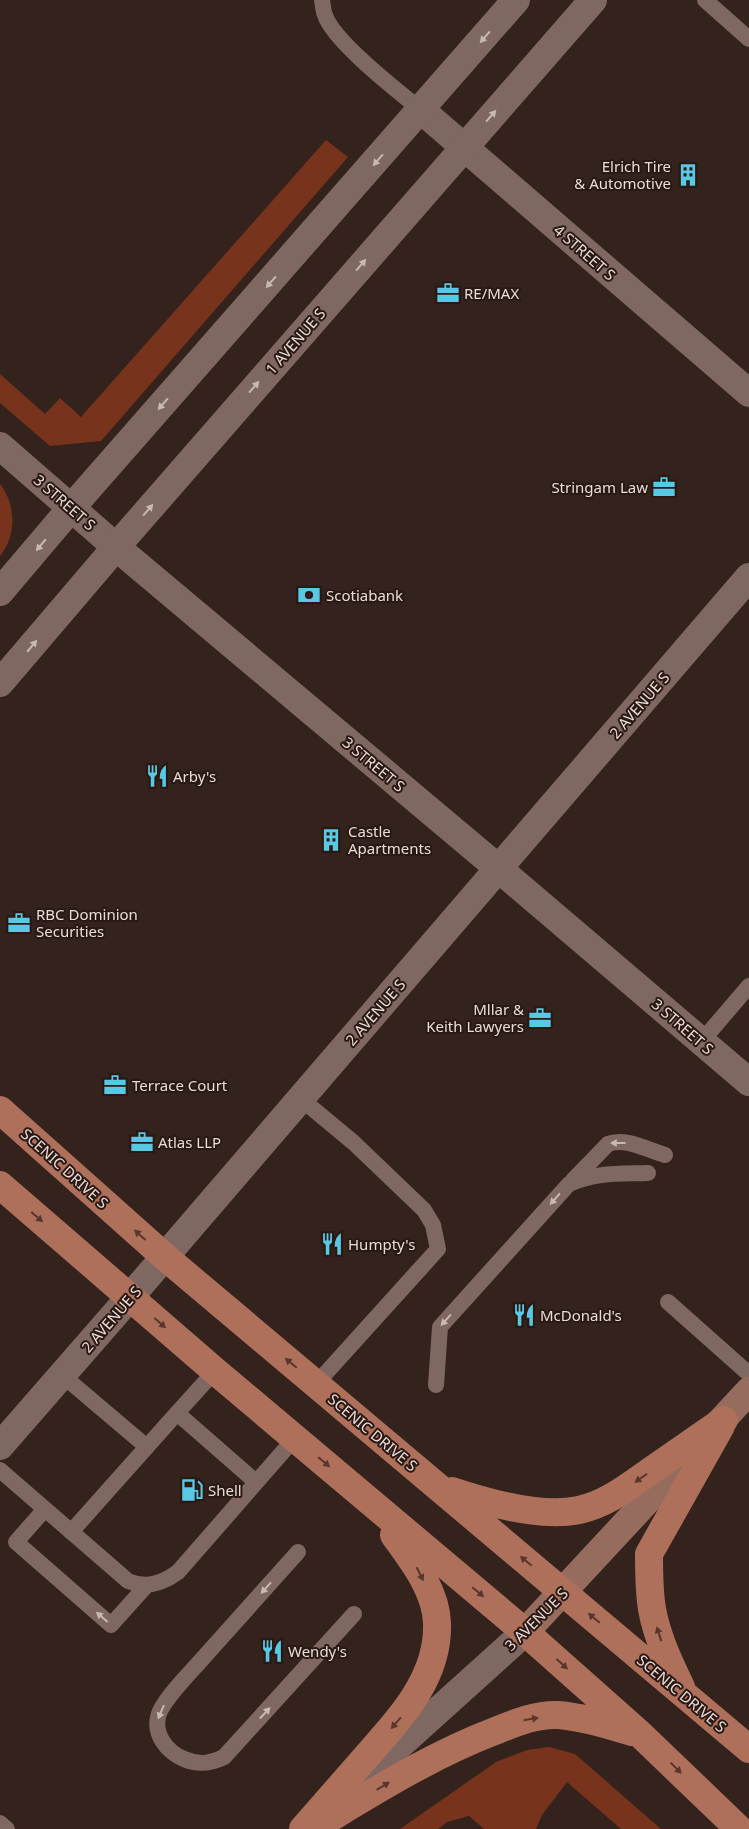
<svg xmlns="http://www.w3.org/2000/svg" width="749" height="1829" viewBox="0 0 749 1829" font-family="'Noto Sans',sans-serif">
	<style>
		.grass { fill: #78331c }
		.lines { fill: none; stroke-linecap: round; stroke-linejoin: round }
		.service { stroke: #7e6861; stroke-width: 16 }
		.minor { stroke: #7e6861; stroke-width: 28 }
		.tertiary { stroke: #7e6861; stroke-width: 28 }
		.secondary { stroke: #966c5e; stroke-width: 28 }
		.primary { stroke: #ae6f5b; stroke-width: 28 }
		.oneway { fill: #c9b9b4 }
		.oneway2 { fill: #58362c }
		.labels { text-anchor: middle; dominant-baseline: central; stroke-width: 4; stroke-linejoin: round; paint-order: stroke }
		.poi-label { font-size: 15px; fill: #e9dcd8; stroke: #2a1813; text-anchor: start }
		.street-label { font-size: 15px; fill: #e9dcd8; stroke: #2a1813 }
	</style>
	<rect width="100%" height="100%" fill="#34221c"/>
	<!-- grass -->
	<path class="grass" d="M 326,140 L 348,157 L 101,441 L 50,446 L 0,403 L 0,374 L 45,414 L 60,398 L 81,417 Z
		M 0,484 C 16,504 17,536 0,556 Z
		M 549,1747 L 575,1754 L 661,1829 L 621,1829 L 567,1782 L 542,1815 L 536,1829 L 484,1829 L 469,1816 L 447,1822 L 438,1829 L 400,1829 L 496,1762 L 527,1750 Z"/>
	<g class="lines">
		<!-- service -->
		<path class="service" d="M 322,0 C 323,5 323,11 325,15 C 333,41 399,92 421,110
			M 705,0 L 749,39
			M 701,1042 L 749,986
			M 300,1098 L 354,1143 L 424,1210 L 433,1225 L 438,1249 L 316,1384
			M 573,1180 L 608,1144 C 625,1137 648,1150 665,1155
			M 668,1302 L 749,1374
			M 62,1375 L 147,1447
			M 436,1385 L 440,1327 L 569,1184 C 596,1172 620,1174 648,1173
			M 177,1413 L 215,1371
			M 0,1470 L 128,1581 C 147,1589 163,1583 178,1572 L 295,1438
			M 45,1509 L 16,1542 L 111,1625 L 147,1585
			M 71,1532 L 177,1413 L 256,1482
			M 298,1552 C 267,1587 235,1622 204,1657 C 193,1670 161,1701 158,1717 C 154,1735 167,1752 184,1759 C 198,1765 210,1764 224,1757 L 354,1614
			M 0,1823 L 7,1829"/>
		<!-- minor -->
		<path class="minor" d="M 421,110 L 749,393
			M 0,446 L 116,547 L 498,868 L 749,1082
			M 0,1446 L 130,1297 L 749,577
			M 350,1790 L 525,1632"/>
		<!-- tertiary -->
		<path class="tertiary" d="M 0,592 L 72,507 L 516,0
			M 0,683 L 116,547 L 593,0"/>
		<!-- secondary -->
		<path class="secondary" d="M 525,1632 L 749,1391"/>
		<!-- primary -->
		<path class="primary" d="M 0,1110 L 165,1257 L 749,1749
			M 0,1185 L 215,1371 L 525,1632 L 641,1735 L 739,1829
			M 452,1491 C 488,1503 542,1518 579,1510 C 607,1504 629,1486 652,1470 C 676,1453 700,1437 724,1420
			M 681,1687 C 669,1662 657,1637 652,1609 C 649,1591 649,1573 649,1554 L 721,1426
			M 317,1826 C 375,1791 432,1755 495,1731 C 515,1723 536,1714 558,1715 C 583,1717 608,1725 632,1732
			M 303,1829 C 324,1805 345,1781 366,1757 C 400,1718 439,1678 437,1623 C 436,1590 412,1560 394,1535"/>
	</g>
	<!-- one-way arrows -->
	<defs><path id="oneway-solid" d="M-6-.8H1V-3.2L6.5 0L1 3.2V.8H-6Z" transform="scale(1.25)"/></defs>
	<g class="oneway">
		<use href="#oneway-solid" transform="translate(485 37) rotate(131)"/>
		<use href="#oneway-solid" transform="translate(491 116) rotate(-49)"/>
		<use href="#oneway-solid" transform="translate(378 160) rotate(131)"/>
		<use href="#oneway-solid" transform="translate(361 265) rotate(-49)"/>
		<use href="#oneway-solid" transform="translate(271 282) rotate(131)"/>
		<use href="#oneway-solid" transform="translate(254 387) rotate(-49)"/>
		<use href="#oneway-solid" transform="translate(163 404) rotate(131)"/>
		<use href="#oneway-solid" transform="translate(148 510) rotate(-49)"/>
		<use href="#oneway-solid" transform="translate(41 545) rotate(130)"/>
		<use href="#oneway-solid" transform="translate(32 646) rotate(-50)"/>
		<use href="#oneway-solid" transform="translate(618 1143) rotate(180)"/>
		<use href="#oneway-solid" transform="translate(555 1199) rotate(132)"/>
		<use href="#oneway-solid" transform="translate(446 1320) rotate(132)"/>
		<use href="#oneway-solid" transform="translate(266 1588) rotate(132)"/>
		<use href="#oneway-solid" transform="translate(102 1617) rotate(-139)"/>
		<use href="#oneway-solid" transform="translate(161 1712) rotate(113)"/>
		<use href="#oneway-solid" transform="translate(265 1713) rotate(-47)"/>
	</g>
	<g class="oneway2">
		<use href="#oneway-solid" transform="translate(37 1217) rotate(41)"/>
		<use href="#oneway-solid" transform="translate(140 1235) rotate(-138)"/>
		<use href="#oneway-solid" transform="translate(160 1323) rotate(41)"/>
		<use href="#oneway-solid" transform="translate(291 1363) rotate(-140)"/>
		<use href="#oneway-solid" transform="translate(324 1462) rotate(40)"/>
		<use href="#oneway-solid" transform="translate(641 1478) rotate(145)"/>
		<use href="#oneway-solid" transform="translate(526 1561) rotate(-140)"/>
		<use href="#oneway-solid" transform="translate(420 1574) rotate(63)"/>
		<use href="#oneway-solid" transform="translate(478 1592) rotate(40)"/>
		<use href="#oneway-solid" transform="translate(594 1618) rotate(-140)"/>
		<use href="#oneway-solid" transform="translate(659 1634) rotate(-108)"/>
		<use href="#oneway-solid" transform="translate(562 1664) rotate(42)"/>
		<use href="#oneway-solid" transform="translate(531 1719) rotate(-9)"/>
		<use href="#oneway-solid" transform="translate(396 1723) rotate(131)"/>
		<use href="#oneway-solid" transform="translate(676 1768) rotate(44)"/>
		<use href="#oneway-solid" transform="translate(383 1786) rotate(-31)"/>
	</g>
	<!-- icons -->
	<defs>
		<symbol id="building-bare" viewBox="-9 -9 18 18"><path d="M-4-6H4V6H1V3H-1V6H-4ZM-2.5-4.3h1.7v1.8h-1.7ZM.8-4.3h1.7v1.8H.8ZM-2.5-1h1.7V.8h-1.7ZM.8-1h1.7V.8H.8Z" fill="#58c8e4" stroke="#2a1813" stroke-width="2.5" paint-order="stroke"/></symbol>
		<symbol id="office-bare" viewBox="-9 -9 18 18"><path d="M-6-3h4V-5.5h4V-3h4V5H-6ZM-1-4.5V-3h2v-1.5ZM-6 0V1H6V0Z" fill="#58c8e4" stroke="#2a1813" stroke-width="2.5" paint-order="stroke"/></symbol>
		<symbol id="bank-bare" viewBox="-9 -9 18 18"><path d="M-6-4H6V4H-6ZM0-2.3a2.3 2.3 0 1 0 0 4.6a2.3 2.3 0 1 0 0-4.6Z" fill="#58c8e4" stroke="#2a1813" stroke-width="2.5" paint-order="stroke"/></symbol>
		<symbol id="restaurant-bare" viewBox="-9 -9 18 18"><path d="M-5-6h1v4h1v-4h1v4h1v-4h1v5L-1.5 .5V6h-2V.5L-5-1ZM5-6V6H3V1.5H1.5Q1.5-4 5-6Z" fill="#58c8e4" stroke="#2a1813" stroke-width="2.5" paint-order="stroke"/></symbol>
		<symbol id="fuel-bare" viewBox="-9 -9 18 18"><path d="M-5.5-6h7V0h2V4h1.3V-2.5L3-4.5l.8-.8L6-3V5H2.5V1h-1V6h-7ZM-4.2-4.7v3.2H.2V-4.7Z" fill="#58c8e4" stroke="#2a1813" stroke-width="2.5" paint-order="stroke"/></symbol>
	</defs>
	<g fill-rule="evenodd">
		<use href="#building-bare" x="672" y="159" width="32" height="32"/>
		<use href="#office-bare" x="432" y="277" width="32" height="32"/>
		<use href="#office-bare" x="648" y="471" width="32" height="32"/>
		<use href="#bank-bare" x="293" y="579" width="32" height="32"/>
		<use href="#restaurant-bare" x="141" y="760" width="32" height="32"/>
		<use href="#building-bare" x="315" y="824" width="32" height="32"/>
		<use href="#office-bare" x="3" y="907" width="32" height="32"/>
		<use href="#office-bare" x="524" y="1002" width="32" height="32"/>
		<use href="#office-bare" x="99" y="1069" width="32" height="32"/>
		<use href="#office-bare" x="126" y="1126" width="32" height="32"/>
		<use href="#restaurant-bare" x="316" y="1228" width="32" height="32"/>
		<use href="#restaurant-bare" x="508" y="1299" width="32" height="32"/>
		<use href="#fuel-bare" x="176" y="1474" width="32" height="32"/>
		<use href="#restaurant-bare" x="256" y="1635" width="32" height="32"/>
	</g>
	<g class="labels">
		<!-- poi labels -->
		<g class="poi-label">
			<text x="671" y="166" text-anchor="end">Elrich Tire<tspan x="671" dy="17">&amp; Automotive</tspan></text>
			<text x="464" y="293">RE/MAX</text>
			<text x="648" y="487" text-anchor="end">Stringam Law</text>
			<text x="326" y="595">Scotiabank</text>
			<text x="173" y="776">Arby's</text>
			<text x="348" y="831">Castle<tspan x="348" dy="17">Apartments</tspan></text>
			<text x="36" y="914">RBC Dominion<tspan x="36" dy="17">Securities</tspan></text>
			<text x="524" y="1009" text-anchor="end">Mllar &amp;<tspan x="524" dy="17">Keith Lawyers</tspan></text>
			<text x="132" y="1085">Terrace Court</text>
			<text x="158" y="1142">Atlas LLP</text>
			<text x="348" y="1244">Humpty's</text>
			<text x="540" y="1315">McDonald's</text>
			<text x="208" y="1490">Shell</text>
			<text x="288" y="1651">Wendy's</text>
		</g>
		<!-- street labels -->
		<g class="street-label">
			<text transform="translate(585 252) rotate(41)">4 STREET S</text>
			<text transform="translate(295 341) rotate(-49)">1 AVENUE S</text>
			<text transform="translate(65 502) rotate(41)">3 STREET S</text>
			<text transform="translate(639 705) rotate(-49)">2 AVENUE S</text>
			<text transform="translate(374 764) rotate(40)">3 STREET S</text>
			<text transform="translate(375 1012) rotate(-49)">2 AVENUE S</text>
			<text transform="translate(683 1026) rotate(41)">3 STREET S</text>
			<text transform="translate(65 1168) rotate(42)">SCENIC DRIVE S</text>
			<text transform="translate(111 1319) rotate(-49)">2 AVENUE S</text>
			<text transform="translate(373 1432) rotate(40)">SCENIC DRIVE S</text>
			<text transform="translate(536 1619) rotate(-45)">3 AVENUE S</text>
			<text transform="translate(682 1693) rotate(40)">SCENIC DRIVE S</text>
		</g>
	</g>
</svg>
